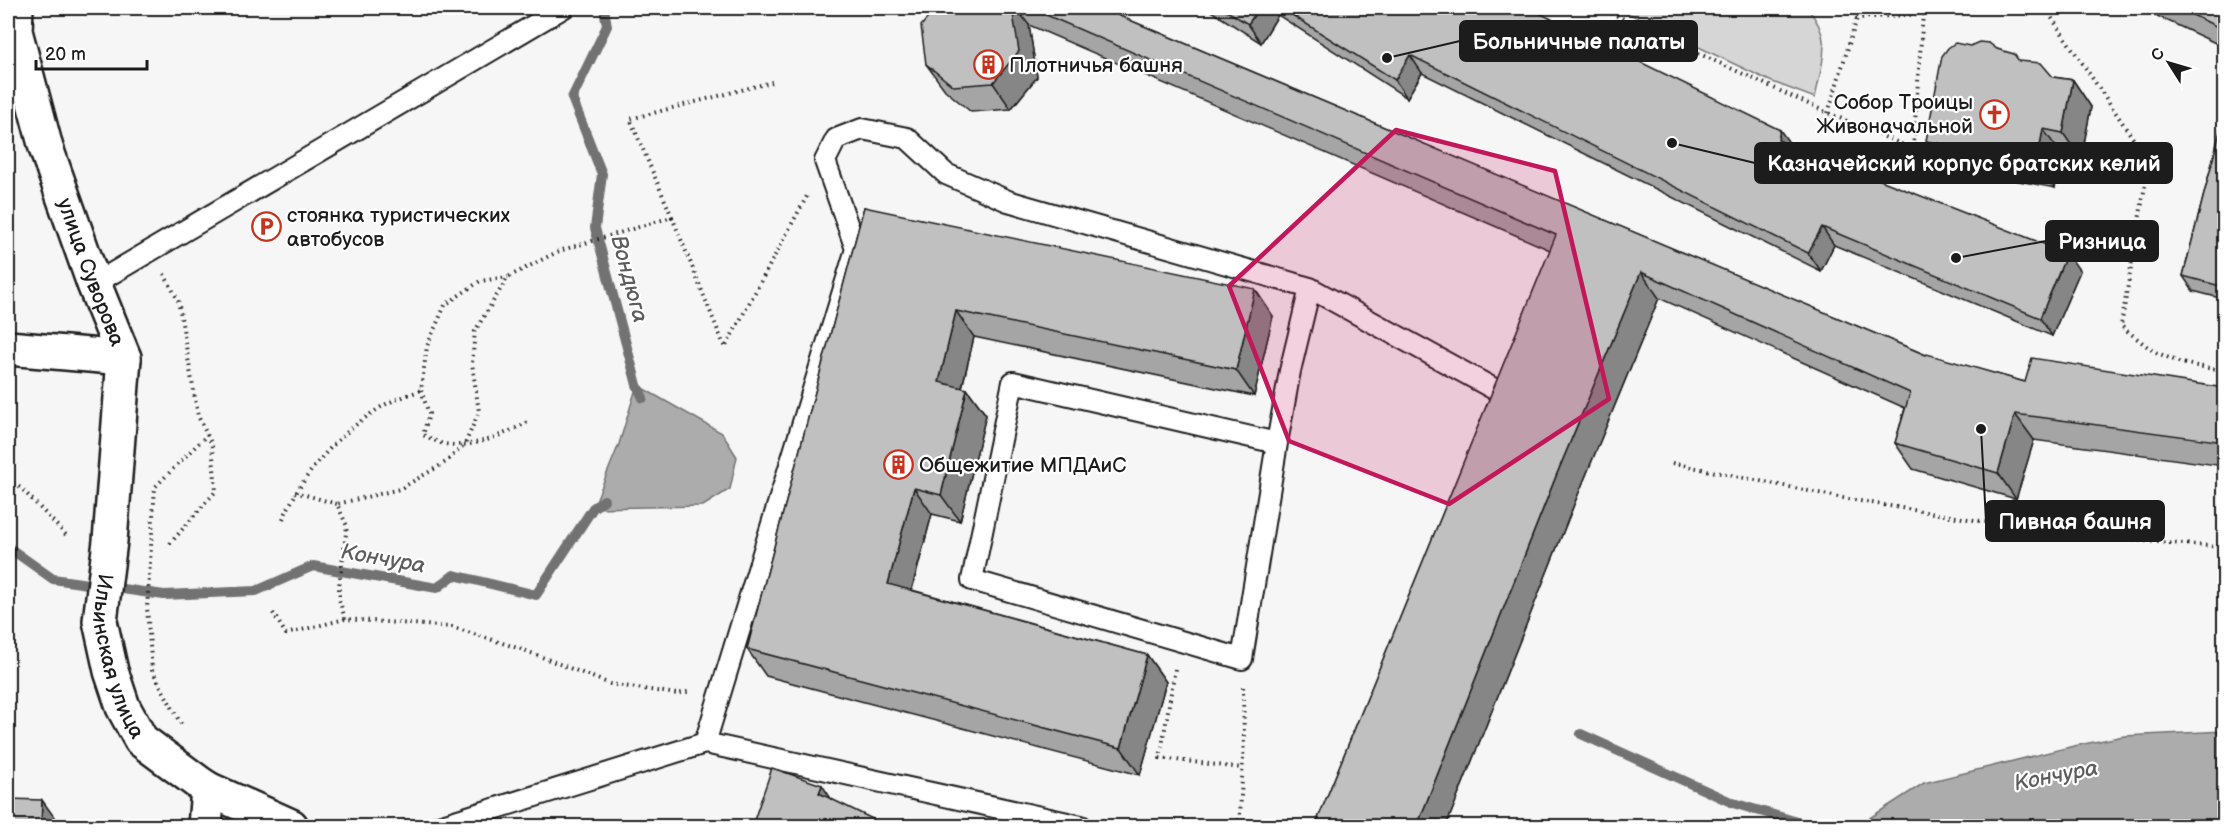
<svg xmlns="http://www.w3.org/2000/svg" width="2232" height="834" viewBox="0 0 2232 834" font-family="'Balsamiq Sans',sans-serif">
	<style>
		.green { fill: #d6d6d6; stroke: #797979; stroke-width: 1.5 }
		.water { fill: #acacac; stroke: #727272; stroke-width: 1.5 }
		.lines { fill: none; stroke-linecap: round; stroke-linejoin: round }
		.stream { stroke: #727272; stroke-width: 10 }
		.service-casing { stroke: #1c1c1c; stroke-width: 24 }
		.minor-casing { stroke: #1c1c1c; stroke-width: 38 }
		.secondary-casing { stroke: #1c1c1c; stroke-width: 38 }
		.path { stroke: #1c1c1c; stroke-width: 4; stroke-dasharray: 1.5 4.5; stroke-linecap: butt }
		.service { stroke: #fff; stroke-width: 20 }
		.minor { stroke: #fff; stroke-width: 33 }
		.secondary { stroke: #fff; stroke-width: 33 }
		.wall { fill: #a5a5a5; stroke: #1c1c1c; stroke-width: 1.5 }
		.shaded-wall { fill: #868686; stroke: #1c1c1c; stroke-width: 1.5 }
		.building { fill: #c0c0c0; stroke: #1c1c1c; stroke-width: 1.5 }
		.marked { fill: #c2185b; fill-opacity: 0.2; stroke: #c2185b; stroke-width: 4.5; stroke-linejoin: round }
		.labels { text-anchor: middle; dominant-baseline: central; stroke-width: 4.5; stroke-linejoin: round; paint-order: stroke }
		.poi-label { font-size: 21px; fill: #1c1c1c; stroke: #fff; text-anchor: start }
		.street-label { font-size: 21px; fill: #1c1c1c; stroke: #fff }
		.water-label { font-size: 22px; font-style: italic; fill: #5d5d5d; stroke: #fff }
		.leader { fill: none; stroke: #1c1c1c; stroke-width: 2 }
		.callout-dot { fill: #1c1c1c; stroke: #fff; stroke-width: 2 }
		.callout { fill: #1c1c1c; stroke: #1c1c1c; stroke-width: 2 }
		.callout-label { font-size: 22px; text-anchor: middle; font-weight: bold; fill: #fff }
	</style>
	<rect width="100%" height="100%" fill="#f6f6f6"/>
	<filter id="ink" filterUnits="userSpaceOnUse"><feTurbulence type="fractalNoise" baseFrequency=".0167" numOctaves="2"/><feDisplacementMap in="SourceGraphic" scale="12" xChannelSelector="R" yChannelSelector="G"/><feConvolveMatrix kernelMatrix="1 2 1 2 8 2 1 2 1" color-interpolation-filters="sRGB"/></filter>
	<g filter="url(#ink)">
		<!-- green -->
		<path class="green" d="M 1617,8 L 1807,8 C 1834,38 1822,63 1815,98 L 1770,81 Z"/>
		<!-- water -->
		<path class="water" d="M 637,385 L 722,433 L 737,457 L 730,489 L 703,506 L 593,508 L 619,444 Z
			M 2224,731 L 2224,826 L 1857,826 L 1924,783 L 2074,746 L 2124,736 Z"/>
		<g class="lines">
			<!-- stream -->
			<path class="stream" d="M 604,8 L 607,26 L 572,98 L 602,174 L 595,228 L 637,385 L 643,398
				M 8,547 L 53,579 L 164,595 L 256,591 L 313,566 L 437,588 L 454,575 L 536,595 L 593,508 L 604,500
				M 1581,734 L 1733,803 L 1811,826"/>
			<defs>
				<path id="service" d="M 94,284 L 563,8
					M 1277,443 L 1242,659 L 972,580 L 1013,382 L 1277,443 L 1290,371 L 1310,288
					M 705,743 L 856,249 L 825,161 L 836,139 L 862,129 L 907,138 L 946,174 L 1008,201 L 1310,288 L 1496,390
					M 439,826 L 705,743 L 1081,826"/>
				<path id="minor" d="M 8,348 L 124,358
					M 205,826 L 208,789"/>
				<g id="secondary">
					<path id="s1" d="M 16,8 L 15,31 L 46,148 L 94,284 L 124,358 L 110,541 L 100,621 L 111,671 L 123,707 L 141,740 L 199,783 L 208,789 L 291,826"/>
				</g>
			</defs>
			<!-- service casing -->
			<use href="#service" class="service-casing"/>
			<!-- minor casing -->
			<use href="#minor" class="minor-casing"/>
			<!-- secondary casing -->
			<use href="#secondary" class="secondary-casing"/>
			<!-- path -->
			<path class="path" d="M 1600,8 L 1828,113 L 1913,149
				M 1848,8 L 1857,18 L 1923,14 L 1960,8
				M 2045,8 L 2149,162 L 2121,326 L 2153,351 L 2181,363 L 2224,371
				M 1923,14 L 1913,149 L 1939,153
				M 1828,113 L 1857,18
				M 672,217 L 630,119 L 772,82
				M 164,274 L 178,300 L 198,416 L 212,445 L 216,491 L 167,547
				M 421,390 L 429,414 L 423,435 C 430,438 438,443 445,444 C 474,449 505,434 530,421
				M 1672,463 L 1848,499 L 2064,535 L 2224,547
				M 8,481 L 21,488 L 66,535
				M 295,492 L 337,504
				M 283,519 C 304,472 335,437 378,409 C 391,400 407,396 421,390 L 427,346 L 445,305 L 480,281 L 508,277
				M 273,613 L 286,634 L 345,619 L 452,627 L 524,650 L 610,684 L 677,694 L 692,691
				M 345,619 L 339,599 L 339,586 L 347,526 L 337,504 L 400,489 L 446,462 L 465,444 L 479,412 L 472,363 L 475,331 L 508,277 L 559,251 L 672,217 L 725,348 L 807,196
				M 1175,669 L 1160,758 L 1242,768
				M 181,724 L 152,670 L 147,608 L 155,487 L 207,435
				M 1237,826 L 1240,815 L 1244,739 L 1243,687"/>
			<!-- service -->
			<use href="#service" class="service"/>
			<!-- minor -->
			<use href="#minor" class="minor"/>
			<!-- secondary -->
			<use href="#secondary" class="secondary"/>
		</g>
		<!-- wall -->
		<path class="wall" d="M 936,8 L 1101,8 L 1926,355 L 2025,382 L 2224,388 L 2224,466 L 2034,440 L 2016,499 L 1913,469 L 1895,443 L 1905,408 L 1659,298 L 1575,502 L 1446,826 L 1315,826 L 1550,250 L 1029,25 L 1037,77 L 1011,109 L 971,112 L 945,90 L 926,64 Z
			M 1206,8 L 1529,8 L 1791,145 L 2080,271 L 2052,336 L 1834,245 L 1821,271 L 1422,73 L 1407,98 L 1278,15 L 1261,43 Z
			M 2140,8 L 2224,8 L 2224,47 Z
			M 1997,49 L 2020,62 L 2053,77 L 2073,80 L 2091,107 L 2081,159 L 2062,155 L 2055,188 L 1944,167 L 1926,141 Z
			M 2224,116 L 2224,299 L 2193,291 L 2183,276 Z
			M 864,207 L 1273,316 L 1254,396 L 974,337 L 962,388 L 967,389 L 986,415 L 960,521 L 932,514 L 912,590 L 1147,655 L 1166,682 L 1140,775 L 766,676 L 747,649 Z"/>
		<!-- shaded-wall -->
		<path class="shaded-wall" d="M 1012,8 L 1016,8 L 1029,25 L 1037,77 L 1011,109 L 993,83 Z
			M 1259,8 L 1273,8 L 1278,15 L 1261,43 L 1248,24 Z
			M 1410,55 L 1422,73 L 1407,98 L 1395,80 Z
			M 2073,80 L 2091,107 L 2081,159 L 2063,133 Z
			M 2043,129 L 2062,155 L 2055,188 L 2037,162 Z
			M 1780,130 L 1793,148 L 1778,140 Z
			M 1822,227 L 1834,245 L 1821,271 L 1808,253 Z
			M 2067,253 L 2080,271 L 2052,336 L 2040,318 Z
			M 1641,272 L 1659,298 L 1575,502 L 1446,826 L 1417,826 L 1556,476 Z
			M 1255,289 L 1273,316 L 1254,396 L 1236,370 Z
			M 956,311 L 974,337 L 957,408 L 939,382 Z
			M 967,389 L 986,415 L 960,521 L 941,495 Z
			M 2015,414 L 2034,440 L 2016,499 L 1998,473 Z
			M 914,488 L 932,514 L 906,610 L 888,584 Z
			M 1147,655 L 1166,682 L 1140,775 L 1121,748 Z
			M 822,785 L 836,806 L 819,793 Z
			M 42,800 L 57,821 L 57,826 L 41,826 Z"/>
		<!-- building -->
		<path class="building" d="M 936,8 L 1012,8 L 1019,51 L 993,83 L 953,86 L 926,64 L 921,26 Z
			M 1030,8 L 1101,8 L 1926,355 L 1927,354 L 2025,382 L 2032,358 L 2224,388 L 2224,442 L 2015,414 L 1998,473 L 1895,443 L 1910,393 L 1641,272 L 1556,476 L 1417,826 L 1315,826 L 1556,235 Z
			M 1222,8 L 1259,8 L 1248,24 Z
			M 1281,8 L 1529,8 L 1780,130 L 1778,140 L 2067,253 L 2040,318 L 1822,227 L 1808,253 L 1410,55 L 1395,80 Z
			M 2178,8 L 2224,8 L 2224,30 Z
			M 1979,42 L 1989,43 L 1997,49 L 2014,54 L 2019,61 L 2041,63 L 2053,77 L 2073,80 L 2063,133 L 2043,129 L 2037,162 L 1926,141 L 1942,56 L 1948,48 L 1955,43 L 1970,46 Z
			M 2224,116 L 2224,287 L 2183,276 Z
			M 864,207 L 1255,289 L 1236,370 L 956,311 L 939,382 L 967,389 L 941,495 L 914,488 L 888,584 L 1147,655 L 1121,748 L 747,649 Z
			M 772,768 L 822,785 L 819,793 L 887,826 L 752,826 Z
			M 8,799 L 42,800 L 41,826 L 8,826 Z"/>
	</g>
	<!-- marked area -->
	<path class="marked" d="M 1396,130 L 1555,171 L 1609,399 L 1449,504 L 1289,441 L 1229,286 Z"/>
	<!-- icons -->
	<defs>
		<symbol id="building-ring" viewBox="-11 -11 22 22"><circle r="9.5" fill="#fff" stroke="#c8321e" stroke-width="1.5"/><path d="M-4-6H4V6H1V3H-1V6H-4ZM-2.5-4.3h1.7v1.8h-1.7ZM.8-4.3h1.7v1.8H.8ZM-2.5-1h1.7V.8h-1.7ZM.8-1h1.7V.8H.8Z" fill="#c8321e"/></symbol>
		<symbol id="church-ring" viewBox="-11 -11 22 22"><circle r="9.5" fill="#fff" stroke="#c8321e" stroke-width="1.5"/><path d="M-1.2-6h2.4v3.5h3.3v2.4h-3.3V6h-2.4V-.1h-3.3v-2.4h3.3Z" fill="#c8321e"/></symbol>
		<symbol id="parking-ring" viewBox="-11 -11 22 22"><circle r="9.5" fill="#fff" stroke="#c8321e" stroke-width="1.5"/><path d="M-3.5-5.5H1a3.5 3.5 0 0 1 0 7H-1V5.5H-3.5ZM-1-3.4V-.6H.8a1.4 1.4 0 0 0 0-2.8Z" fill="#c8321e"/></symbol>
	</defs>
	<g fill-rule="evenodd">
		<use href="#building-ring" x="972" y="48" width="33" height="33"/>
		<use href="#church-ring" x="1978" y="98" width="33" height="33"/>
		<use href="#parking-ring" x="250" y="210" width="33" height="33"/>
		<use href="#building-ring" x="882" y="448" width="33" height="33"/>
	</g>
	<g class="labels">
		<!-- poi labels -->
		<g class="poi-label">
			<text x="1009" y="65">Плотничья башня</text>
			<text x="1973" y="102" text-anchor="end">Собор Троицы<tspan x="1973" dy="24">Живоначальной</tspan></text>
			<text x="287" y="215">стоянка туристических<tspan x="287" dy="24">автобусов</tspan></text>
			<text x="919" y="465">Общежитие МПДАиС</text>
		</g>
		<!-- street labels -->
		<g class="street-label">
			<text stroke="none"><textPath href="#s1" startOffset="276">улица Суворова</textPath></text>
			<text stroke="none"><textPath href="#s1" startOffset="670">Ильинская улица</textPath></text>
		</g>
		<!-- water labels -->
		<g class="water-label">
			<text transform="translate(629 279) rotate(75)">Вондюга</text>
			<text transform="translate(383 559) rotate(10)">Кончура</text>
			<text transform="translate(2056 776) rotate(-11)">Кончура</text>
		</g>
	</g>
	<!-- callouts -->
	<path class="leader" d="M1387 58L1460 41M1672 143L1755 163M1956 258L2046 241M1981 429L1986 521"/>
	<g class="callout-dot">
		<circle cx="1387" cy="58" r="6"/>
		<circle cx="1672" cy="143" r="6"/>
		<circle cx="1956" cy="258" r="6"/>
		<circle cx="1981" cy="429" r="6"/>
	</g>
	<g class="callout">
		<rect x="1460" y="21" width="237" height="40" rx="6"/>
		<rect x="1755" y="143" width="417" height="40" rx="6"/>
		<rect x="2046" y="221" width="112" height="40" rx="6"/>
		<rect x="1986" y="501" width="178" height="40" rx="6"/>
	</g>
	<g class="callout-label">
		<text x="1579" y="49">Больничные палаты</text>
		<text x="1964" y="171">Казначейский корпус братских келий</text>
		<text x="2102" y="249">Ризница</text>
		<text x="2075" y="529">Пивная башня</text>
	</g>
	<!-- margin -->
	<rect width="2232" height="834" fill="none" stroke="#fff" stroke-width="30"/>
	<rect x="15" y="15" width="2202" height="804" fill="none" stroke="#1c1c1c" stroke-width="2" filter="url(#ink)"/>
	<!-- north arrow -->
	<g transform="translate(2169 63) rotate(307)" stroke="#ffffff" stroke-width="4.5" paint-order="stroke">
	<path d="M0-4.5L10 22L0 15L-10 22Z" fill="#1c1c1c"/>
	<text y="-9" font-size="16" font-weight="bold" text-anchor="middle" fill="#1c1c1c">С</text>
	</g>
	<!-- scale -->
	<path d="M36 60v9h111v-9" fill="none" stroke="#1c1c1c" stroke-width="3"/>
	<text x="45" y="60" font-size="18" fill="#1c1c1c" stroke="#ffffff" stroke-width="4.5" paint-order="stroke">20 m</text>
</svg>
